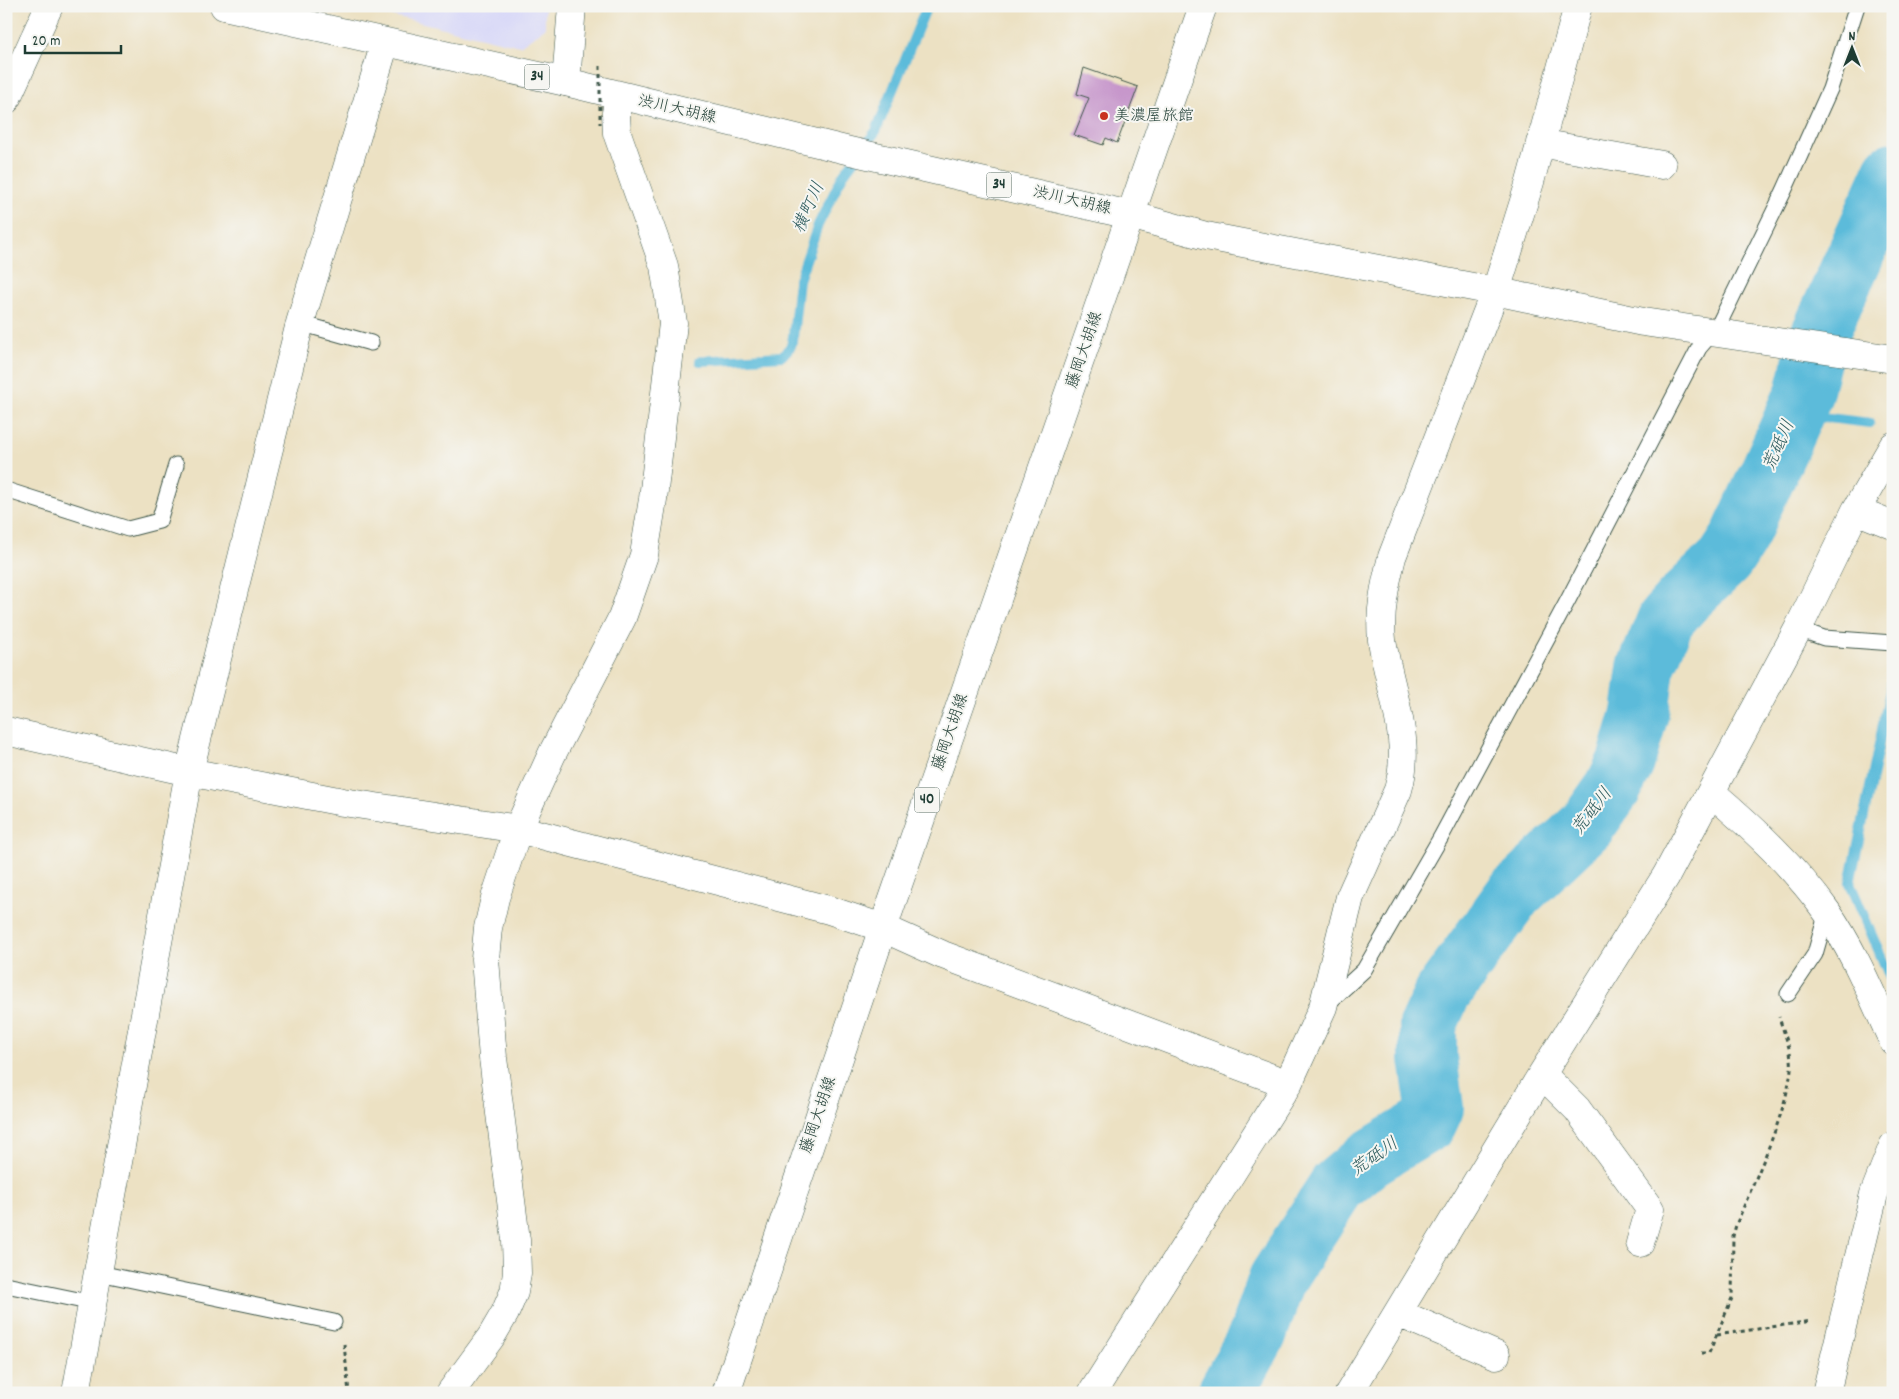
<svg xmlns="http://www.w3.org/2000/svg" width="1899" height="1399" viewBox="0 0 1899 1399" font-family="Dekko,'Klee One',sans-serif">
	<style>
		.built { fill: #d7d7f8 }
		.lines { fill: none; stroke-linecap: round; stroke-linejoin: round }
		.stream { stroke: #5cbbda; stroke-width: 10 }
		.river { stroke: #5cbbda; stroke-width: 58 }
		.building { fill: #c492c9 }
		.lane-casing { stroke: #3e5649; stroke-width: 17 }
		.street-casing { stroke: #3e5649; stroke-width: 29 }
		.primary-casing { stroke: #3e5649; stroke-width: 29 }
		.path { stroke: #3e5649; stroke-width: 3; stroke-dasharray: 4 4; stroke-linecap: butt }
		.lane { stroke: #fff; stroke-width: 15 }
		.street { stroke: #fff; stroke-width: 28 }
		.primary { stroke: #fff; stroke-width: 28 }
		.path-bridge { stroke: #3e5649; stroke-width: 3; stroke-dasharray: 4 4; stroke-linecap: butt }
		.poi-dot { fill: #c8321e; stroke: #f6f6f2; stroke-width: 2 }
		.labels { text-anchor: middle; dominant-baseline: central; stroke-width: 4; stroke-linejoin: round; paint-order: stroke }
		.shield { fill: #f6f6f2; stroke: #60746d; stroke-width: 1 }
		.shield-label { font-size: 15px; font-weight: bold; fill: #1f3d34 }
		.street-label { font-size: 16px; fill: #1f3d34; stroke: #f6f6f2 }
		.poi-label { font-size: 16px; fill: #1f3d34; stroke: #f6f6f2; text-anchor: start }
		.water-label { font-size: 18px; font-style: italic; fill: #2e5c5e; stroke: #f6f6f2 }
	</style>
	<rect width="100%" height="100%" fill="#f6f6f2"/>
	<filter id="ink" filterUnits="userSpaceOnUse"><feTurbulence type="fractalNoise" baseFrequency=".02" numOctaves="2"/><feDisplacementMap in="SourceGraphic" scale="10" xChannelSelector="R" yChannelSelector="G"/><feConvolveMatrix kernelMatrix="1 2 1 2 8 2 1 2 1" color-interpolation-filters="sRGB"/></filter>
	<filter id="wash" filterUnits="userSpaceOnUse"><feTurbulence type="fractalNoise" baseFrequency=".0096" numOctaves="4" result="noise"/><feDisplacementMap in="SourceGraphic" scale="20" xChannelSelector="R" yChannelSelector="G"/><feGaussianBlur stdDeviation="1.12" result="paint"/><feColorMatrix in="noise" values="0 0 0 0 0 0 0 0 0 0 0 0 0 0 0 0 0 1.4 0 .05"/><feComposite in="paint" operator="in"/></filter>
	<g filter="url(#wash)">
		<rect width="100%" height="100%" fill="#ece1c3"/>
		<!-- built -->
		<path class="built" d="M 351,6 L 545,6 L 545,28 L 520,46 Z"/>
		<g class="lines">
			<!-- stream -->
			<path class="stream" d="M 700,361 L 782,356 L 791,346 L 793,337 L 799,280 L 818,225 L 843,175 L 876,131 L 927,6
				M 1795,414 L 1870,423
				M 1893,677 L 1850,883 L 1893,985"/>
			<!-- river -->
			<path class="river" d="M 1226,1393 L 1258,1334 L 1277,1279 L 1337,1186 L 1369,1159 L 1428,1123 L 1435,1108 L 1428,1058 L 1428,1025 L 1442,994 L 1514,894 L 1587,825 L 1613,788 L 1626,762 L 1640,713 L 1646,668 L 1666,619 L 1686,597 L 1725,560 L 1738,540 L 1804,393 L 1817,340 L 1893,171"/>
		</g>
		<g id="blocks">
			<!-- building -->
			<path class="building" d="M 1084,68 L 1138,87 L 1117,143 L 1106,138 L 1103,145 L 1074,135 L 1089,98 L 1077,94 Z"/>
		</g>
	</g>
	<g filter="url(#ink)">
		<use href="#blocks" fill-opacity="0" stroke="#3e5649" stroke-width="1"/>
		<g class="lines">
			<defs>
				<path id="lane" d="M 300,323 L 371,343
					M 6,490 L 128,529 L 159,521 L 176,465
					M 1798,629 L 1824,638 L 1893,643
					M 1788,994 L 1815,954 L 1827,912
					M 1326,1005 L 1364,970 L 1441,837 L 1567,602 L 1699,348 L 1718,326 L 1784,191 L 1830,89 L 1857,6
					M 99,1273 L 334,1322
					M 6,1285 L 93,1303"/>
				<path id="street" d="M 566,82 L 572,6
					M 6,100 L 49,6
					M 1540,143 L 1662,165
					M 1130,215 L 1206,236 L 1504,293 L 1643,322 L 1893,359
					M 1856,510 L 1893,525
					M 6,731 L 189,772 L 343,802 L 518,829 L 829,910 L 883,928 L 943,955 L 1288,1084
					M 1711,792 C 1753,828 1795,867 1827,912 C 1854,951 1873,998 1893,1041
					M 1542,1074 L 1577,1109 L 1650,1209 L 1640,1243
					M 1398,1313 L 1496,1355
					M 76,1393 L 189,772 L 300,323 L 385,43
					M 450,1393 L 491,1337 L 505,1313 L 514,1292 L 517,1273 L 516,1240 L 493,1058 L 485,959 L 488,928 L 495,898 L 518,829 L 552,754 L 622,618 L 644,555 L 653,499 L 673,323 L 664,266 L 617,133 L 616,113 L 619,96
					M 1092,1393 L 1288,1084 L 1323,1007 L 1350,897 L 1398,790 C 1413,739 1389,690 1382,640 C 1379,611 1385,585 1392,557 L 1499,281 L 1530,182 L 1578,6
					M 1349,1393 L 1542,1074 L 1666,876 L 1798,629 L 1856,510 L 1893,446
					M 1826,1393 L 1874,1194 L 1893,1146"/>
				<path id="primary" d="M 224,6 L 566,82 L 850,151 L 1130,215
					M 726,1393 L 883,928 L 1203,6"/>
			</defs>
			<!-- lane casing -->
			<use href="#lane" class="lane-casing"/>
			<!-- street casing -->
			<use href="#street" class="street-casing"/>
			<!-- primary casing -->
			<use href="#primary" class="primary-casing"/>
			<!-- path -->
			<path class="path" d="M 1717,1335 L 1812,1321
				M 344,1344 L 349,1393
				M 1701,1353 L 1709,1353 L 1732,1298 L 1733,1236 L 1736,1225 C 1754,1181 1786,1116 1791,1069 C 1793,1052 1784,1034 1779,1017"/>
			<!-- lane -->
			<use href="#lane" class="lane"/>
			<!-- street -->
			<use href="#street" class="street"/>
			<!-- primary -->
			<use href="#primary" class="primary"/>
			<!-- path-bridge -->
			<path class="path-bridge" d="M 600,66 L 600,124"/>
		</g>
	</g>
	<!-- markers -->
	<circle class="poi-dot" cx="1104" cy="116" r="5"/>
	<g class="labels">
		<!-- shield labels -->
		<g class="shield">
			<rect x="524.5" y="64.5" width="25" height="25" rx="4"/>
			<rect x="986.5" y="172.5" width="25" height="25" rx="4"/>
			<rect x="914.5" y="787.5" width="25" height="25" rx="4"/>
		</g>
		<g class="shield-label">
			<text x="537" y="77">34</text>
			<text x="999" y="185">34</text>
			<text x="927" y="800">40</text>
		</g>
		<!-- street labels -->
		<g class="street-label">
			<text transform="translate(677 110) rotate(13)">渋川大胡線</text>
			<text transform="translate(1072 201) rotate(13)">渋川大胡線</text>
			<text transform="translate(1085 350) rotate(-71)">藤岡大胡線</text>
			<text transform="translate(951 732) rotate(-71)">藤岡大胡線</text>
			<text transform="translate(819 1115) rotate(-71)">藤岡大胡線</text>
		</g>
		<!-- poi labels -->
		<g class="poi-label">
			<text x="1114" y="116">美濃屋旅館</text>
		</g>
		<!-- water labels -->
		<g class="water-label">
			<text transform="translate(810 208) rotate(-66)">横町川</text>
			<text transform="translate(1780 446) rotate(-66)">荒砥川</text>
			<text transform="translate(1593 812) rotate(-52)">荒砥川</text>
			<text transform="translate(1375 1158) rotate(-35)">荒砥川</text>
		</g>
	</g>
	<!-- margin -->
	<rect width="1899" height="1399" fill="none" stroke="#f6f6f2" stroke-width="25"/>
	<!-- north arrow -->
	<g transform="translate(1852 48)" stroke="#f6f6f2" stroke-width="4" paint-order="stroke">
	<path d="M0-4L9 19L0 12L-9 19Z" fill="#1f3d34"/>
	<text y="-8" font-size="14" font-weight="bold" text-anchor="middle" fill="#1f3d34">N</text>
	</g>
	<!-- scale -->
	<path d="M25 45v8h96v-8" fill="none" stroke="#1f3d34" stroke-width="2.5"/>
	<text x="32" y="45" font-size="15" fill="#1f3d34" stroke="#f6f6f2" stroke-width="4" paint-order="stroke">20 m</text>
</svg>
